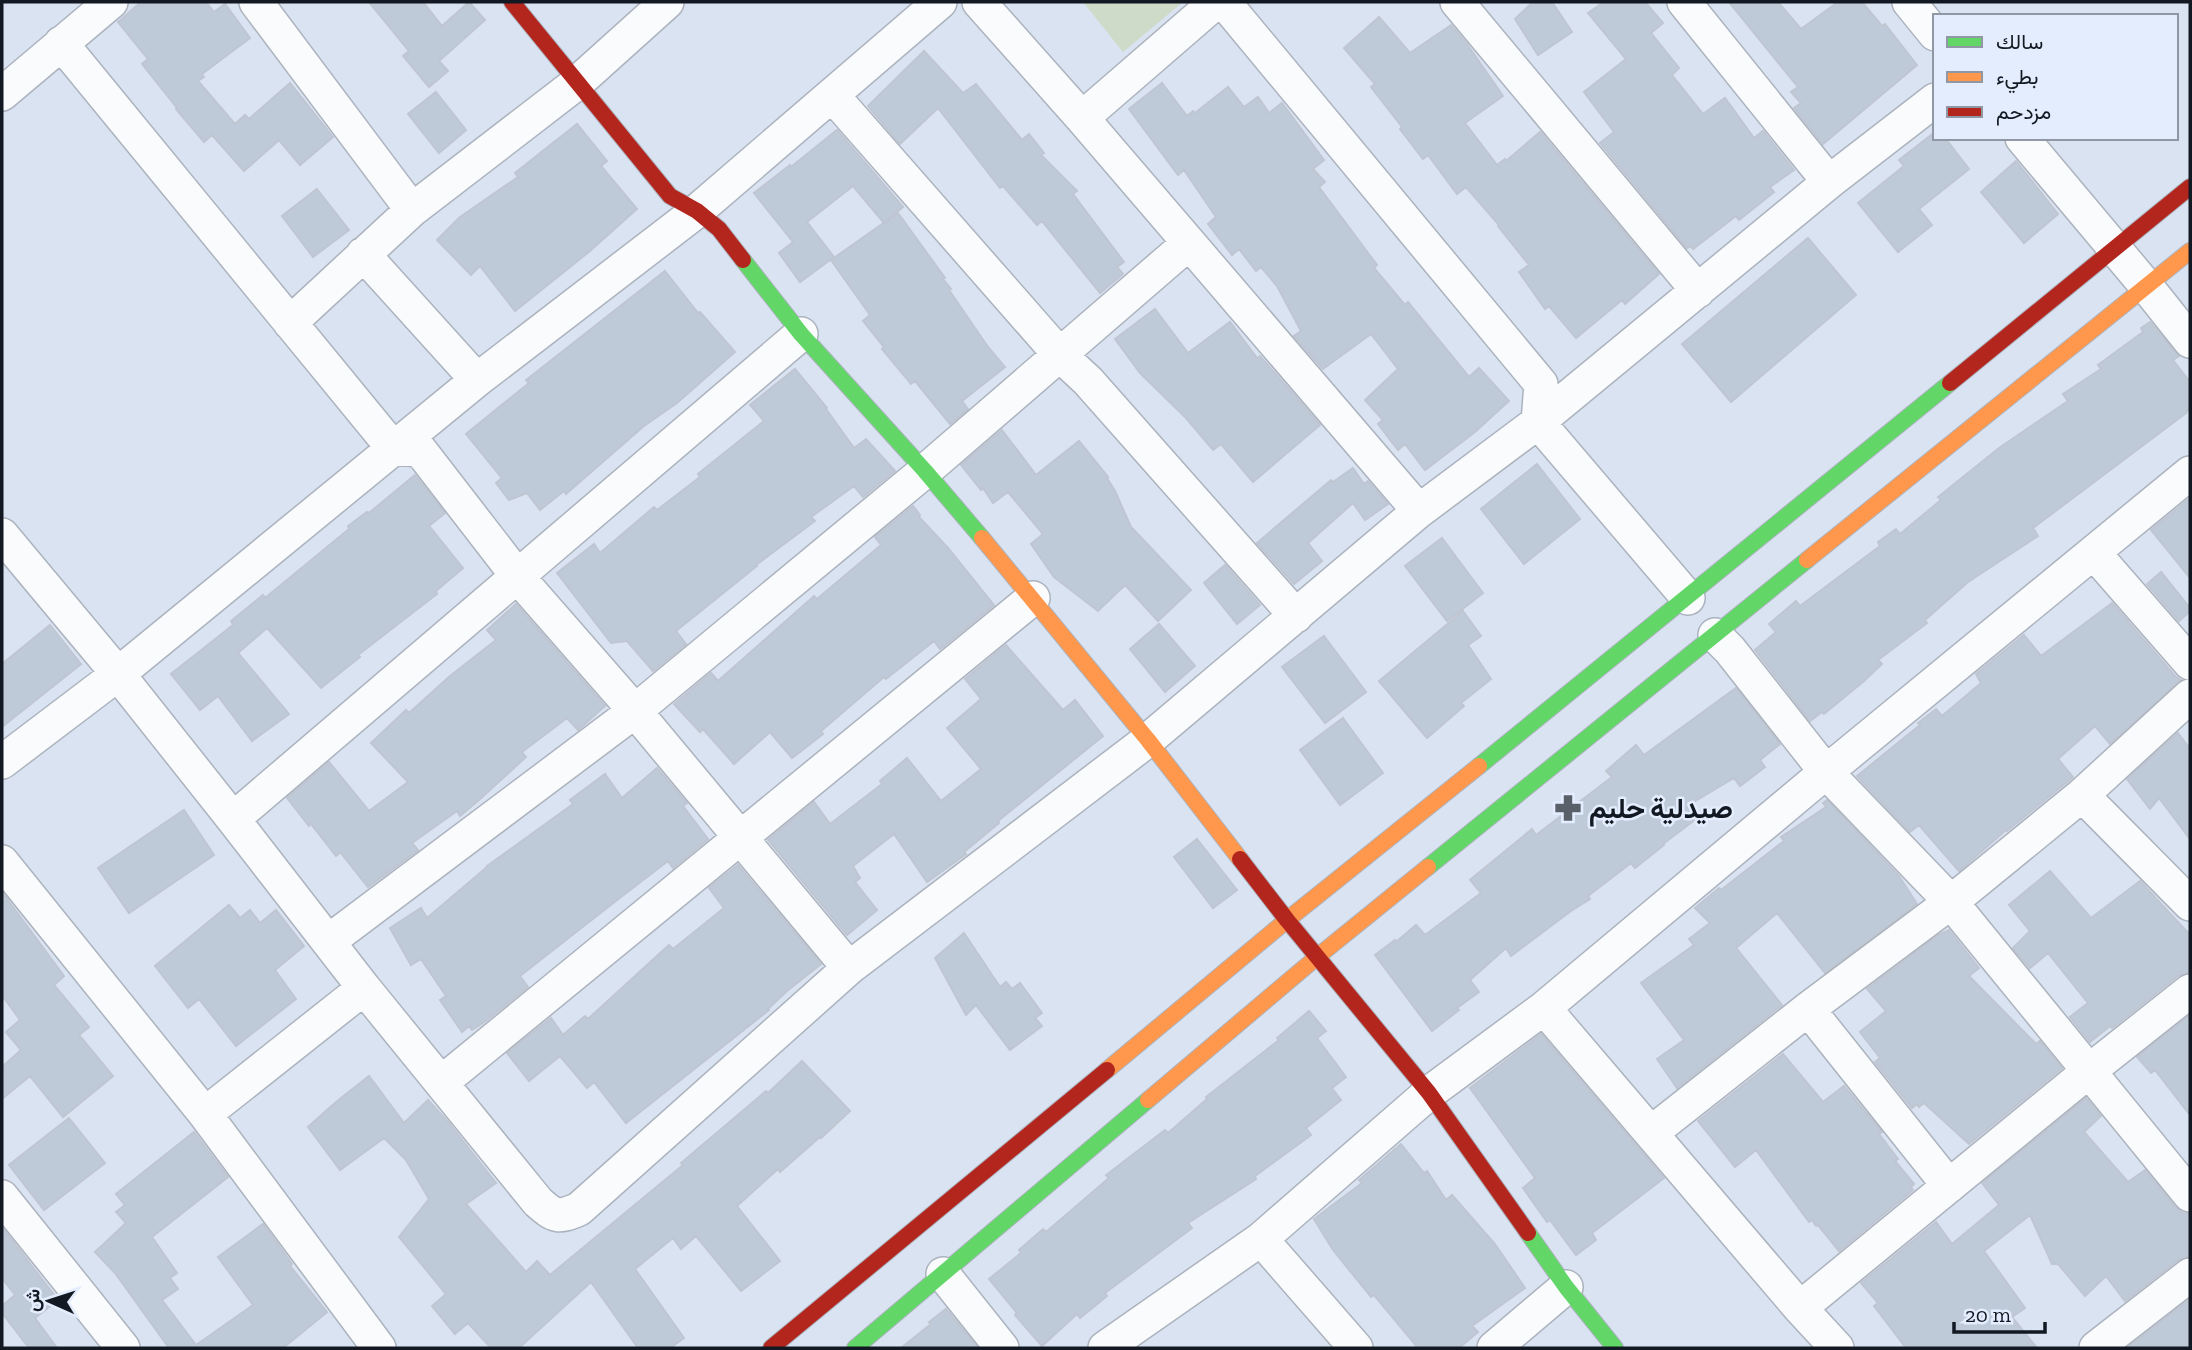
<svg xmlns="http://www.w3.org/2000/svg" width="2192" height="1350" viewBox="0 0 2192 1350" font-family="'Zilla Slab',Vazirmatn,serif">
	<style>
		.green { fill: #cddbc8 }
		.building { fill: #bfcad9; stroke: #bfc6d2; stroke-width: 2 }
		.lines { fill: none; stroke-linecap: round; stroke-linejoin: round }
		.street-casing { stroke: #acb3be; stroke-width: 36 }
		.fast-casing { stroke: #acb3be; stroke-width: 18 }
		.slow-casing { stroke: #acb3be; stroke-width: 18 }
		.jam-casing { stroke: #acb3be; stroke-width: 18 }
		.street { stroke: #f9fbfd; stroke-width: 33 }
		.fast { stroke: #63d668; stroke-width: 16 }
		.slow { stroke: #ff974d; stroke-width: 16 }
		.jam { stroke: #b3261e; stroke-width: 16 }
		.labels { text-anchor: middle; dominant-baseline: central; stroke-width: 5; stroke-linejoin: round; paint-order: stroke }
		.poi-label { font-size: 28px; font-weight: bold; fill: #131922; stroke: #e3edfd; text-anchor: start }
	</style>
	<rect width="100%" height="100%" fill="#dae3f1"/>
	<!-- green -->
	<path class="green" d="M 1083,2 L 1183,2 L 1123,52 Z"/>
	<!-- building -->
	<path class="building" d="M 141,2 L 206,2 L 214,12 L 225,4 L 250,38 L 202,74 L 204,77 L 198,81 L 235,124 L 245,115 L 249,119 L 290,83 L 333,137 L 300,165 L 279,140 L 244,171 L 212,135 L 204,142 L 176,109 L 177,108 L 142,64 L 148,59 L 118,22 Z
		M 369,2 L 423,2 L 442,26 L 469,2 L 485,20 L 439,61 L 448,71 L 429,87 L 403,56 L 409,51 Z
		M 1533,2 L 1552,2 L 1572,32 L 1538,55 L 1515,19 Z
		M 1604,2 L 1645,2 L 1663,23 L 1651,33 L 1679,68 L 1672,75 L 1703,114 L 1725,98 L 1754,138 L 1763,131 L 1794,170 L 1770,187 L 1774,192 L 1739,220 L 1736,216 L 1693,249 L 1691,246 L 1687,248 L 1600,143 L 1614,132 L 1584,92 L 1626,59 L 1588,13 Z
		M 1729,2 L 1778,2 L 1801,29 L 1838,2 L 1862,2 L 1882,26 L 1885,24 L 1917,65 L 1823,144 L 1794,108 L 1801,103 L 1791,92 L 1798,87 Z
		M 1379,17 L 1410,53 L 1451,25 L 1467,44 L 1503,96 L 1465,123 L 1497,165 L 1505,159 L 1506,161 L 1540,132 L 1659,274 L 1625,304 L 1622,300 L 1576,338 L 1549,306 L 1545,309 L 1519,272 L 1529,265 L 1498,226 L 1499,225 L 1466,187 L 1457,194 L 1428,155 L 1423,159 L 1400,129 L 1402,127 L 1371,87 L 1375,84 L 1344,48 Z
		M 924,51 L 963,93 L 976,84 L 1022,140 L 1029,134 L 1044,153 L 1041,155 L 1077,191 L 1073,194 L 1124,262 L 1117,267 L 1123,274 L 1100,293 L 1042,221 L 1037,225 L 1003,186 L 1000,188 L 938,108 L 900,144 L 868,106 Z
		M 1162,83 L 1187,116 L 1193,111 L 1195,113 L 1228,87 L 1244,107 L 1258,97 L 1269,113 L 1282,103 L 1324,160 L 1313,169 L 1325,182 L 1319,187 L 1377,265 L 1374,268 L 1405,305 L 1408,302 L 1469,377 L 1479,368 L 1509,401 L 1475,432 L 1425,470 L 1405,444 L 1398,450 L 1378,424 L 1383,420 L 1365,400 L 1398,369 L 1371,334 L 1323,369 L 1294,336 L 1301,331 L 1277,286 L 1261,267 L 1256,271 L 1239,249 L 1232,255 L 1208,224 L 1216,217 L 1184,170 L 1178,175 L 1129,109 Z
		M 436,92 L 466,130 L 439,153 L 408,114 Z
		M 577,124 L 607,161 L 601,166 L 637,209 L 590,251 L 515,311 L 480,266 L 471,275 L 437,240 L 460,217 L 518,177 L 515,173 Z
		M 837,130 L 903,207 L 884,223 L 853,186 L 807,222 L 834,257 L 800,282 L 779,253 L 793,242 L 754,193 L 790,165 L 791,167 Z
		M 1935,132 L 1935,138 L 1945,138 L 1969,169 L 1919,209 L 1932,225 L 1898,252 L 1858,203 L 1904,166 L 1899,160 Z
		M 2016,161 L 2058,214 L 2024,243 L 1981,192 Z
		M 317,189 L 349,230 L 313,257 L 282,216 Z
		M 898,213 L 945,278 L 943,279 L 951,289 L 949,290 L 988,347 L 1005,367 L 962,401 L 968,409 L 950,424 L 915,381 L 911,384 L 882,349 L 884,347 L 863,321 L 870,315 L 831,260 Z
		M 1808,238 L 1856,295 L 1731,402 L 1682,344 Z
		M 665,271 L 698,313 L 700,312 L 735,352 L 677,403 L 644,426 L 566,494 L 564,491 L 540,510 L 527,493 L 509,500 L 496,483 L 502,478 L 466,434 L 529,383 L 526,380 Z
		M 1155,309 L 1188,353 L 1230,322 L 1257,358 L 1260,356 L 1320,425 L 1253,482 L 1221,444 L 1213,450 L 1186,418 L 1140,373 L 1115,339 Z
		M 2150,322 L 2179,356 L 2173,360 L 2190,382 L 2190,407 L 2186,413 L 2033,528 L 2038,536 L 1968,582 L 1925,620 L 1927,623 L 1878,660 L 1882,664 L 1864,681 L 1824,714 L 1822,712 L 1810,721 L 1755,650 L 1776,632 L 1769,624 L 1796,601 L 1800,606 L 1880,546 L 1878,542 L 1896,529 L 1900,534 L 1941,500 L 1938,497 L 1999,448 L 2068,401 L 2063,394 L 2101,369 L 2098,365 L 2143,332 L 2141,328 Z
		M 795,369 L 827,408 L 826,409 L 854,448 L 866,439 L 895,471 L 863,497 L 854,486 L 811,517 L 815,521 L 756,565 L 757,566 L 676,631 L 686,644 L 653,671 L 627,641 L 611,643 L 557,573 L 594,544 L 600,553 L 654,507 L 657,510 L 700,477 L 698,474 L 764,421 L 750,405 Z
		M 1002,430 L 1036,475 L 1079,441 L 1108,477 L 1107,478 L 1115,491 L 1131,527 L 1191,590 L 1158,621 L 1125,585 L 1098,611 L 1054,577 L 1031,544 L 1043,534 L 1008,492 L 993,503 L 983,488 L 981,490 L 961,465 Z
		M 1537,464 L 1580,519 L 1524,564 L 1481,509 Z
		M 1353,468 L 1364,484 L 1368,481 L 1388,504 L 1365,520 L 1353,503 L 1308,543 L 1322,561 L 1294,584 L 1257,543 L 1331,480 L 1333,482 Z
		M 415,475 L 445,513 L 429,526 L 463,568 L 436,591 L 437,594 L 358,655 L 360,657 L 321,688 L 267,628 L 238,653 L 289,714 L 252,741 L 218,696 L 200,710 L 171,674 L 233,625 L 231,621 L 263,595 L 265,598 L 349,529 L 348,526 L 367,512 L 369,513 Z
		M 2190,498 L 2190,578 L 2151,530 Z
		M 913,506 L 920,515 L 919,517 L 948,548 L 994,605 L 940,649 L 934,641 L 886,679 L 884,677 L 821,731 L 823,734 L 792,758 L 770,732 L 734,764 L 703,729 L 700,732 L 674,704 L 711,673 L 718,681 L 814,596 L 817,599 L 881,545 L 875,537 Z
		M 1442,538 L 1483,593 L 1447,621 L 1405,566 Z
		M 1225,565 L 1260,605 L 1237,624 L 1204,583 Z
		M 2161,572 L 2190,608 L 2190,611 L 2179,621 L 2147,584 Z
		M 2112,603 L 2175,676 L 2181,680 L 2110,744 L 2095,726 L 2058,759 L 2073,777 L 2007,831 L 2006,830 L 1959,871 L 1919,825 L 1910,832 L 1857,776 L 1920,725 L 1918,723 L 1936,709 L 1942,716 L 1981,683 L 1976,674 L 2024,635 L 2041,656 Z
		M 516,604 L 605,706 L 578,730 L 567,718 L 522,752 L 526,757 L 479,800 L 460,816 L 457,811 L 412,843 L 418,850 L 368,887 L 340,852 L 336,856 L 311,824 L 309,826 L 287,798 L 329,762 L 369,811 L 408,782 L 371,743 L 406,710 L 409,713 L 450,676 L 496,640 L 487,630 Z
		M 1463,611 L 1481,636 L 1468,645 L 1491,679 L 1461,703 L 1464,706 L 1427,738 L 1379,681 Z
		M 1159,624 L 1195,666 L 1165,692 L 1130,649 Z
		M 50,625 L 81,664 L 2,727 L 2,664 Z
		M 1324,636 L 1366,692 L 1325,723 L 1282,667 Z
		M 1006,645 L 1063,710 L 1075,700 L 1103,736 L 998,821 L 999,823 L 964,852 L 966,854 L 927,882 L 894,834 L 853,866 L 860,878 L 855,882 L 877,910 L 847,935 L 768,840 L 814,802 L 830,824 L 882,784 L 880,781 L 907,758 L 941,801 L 981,769 L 947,728 L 981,699 L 965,679 Z
		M 1736,688 L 1780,744 L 1760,760 L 1765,767 L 1740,786 L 1734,778 L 1687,806 L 1696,819 L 1663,844 L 1664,845 L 1635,868 L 1631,863 L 1588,896 L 1590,899 L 1571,911 L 1511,956 L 1506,948 L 1470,980 L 1479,992 L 1457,1008 L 1459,1010 L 1432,1031 L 1375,955 L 1395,940 L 1396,942 L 1416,925 L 1425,935 L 1481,893 L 1470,880 L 1532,829 L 1536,835 L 1612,777 L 1606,771 L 1636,745 L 1644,755 Z
		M 1343,718 L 1383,773 L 1340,805 L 1300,750 Z
		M 2178,733 L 2190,749 L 2190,839 L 2159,798 L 2150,809 L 2127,779 Z
		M 657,768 L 687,803 L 683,806 L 708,839 L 673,868 L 668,861 L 621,897 L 520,976 L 528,987 L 483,1023 L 472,1030 L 469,1026 L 462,1032 L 440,1000 L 446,996 L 421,959 L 411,965 L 390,928 L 421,908 L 427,918 L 487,867 L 487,866 L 573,804 L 570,800 L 605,774 L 622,798 Z
		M 1827,800 L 1899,876 L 1917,904 L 1825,973 L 1777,913 L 1736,948 L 1782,1005 L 1677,1088 L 1657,1059 L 1684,1040 L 1641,983 L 1694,945 L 1689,939 L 1710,923 L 1695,908 L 1719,888 L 1721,890 L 1784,841 L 1781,837 L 1826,807 L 1823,803 Z
		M 184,810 L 214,855 L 129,913 L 98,868 Z
		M 1197,839 L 1237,890 L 1213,908 L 1174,857 Z
		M 738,865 L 821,964 L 787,991 L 768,1009 L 769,1010 L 626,1123 L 594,1082 L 587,1088 L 560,1056 L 529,1081 L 507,1053 L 551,1018 L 563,1035 L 585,1016 L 588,1019 L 669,945 L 673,949 L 724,908 L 709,888 Z
		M 2050,871 L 2091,918 L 2140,881 L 2190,935 L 2190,972 L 2178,976 L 2112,1028 L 2110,1026 L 2090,1042 L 2070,1017 L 2088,1003 L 2048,953 L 2030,968 L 2013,948 L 2030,931 L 2009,905 Z
		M 2,892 L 64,976 L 54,985 L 89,1027 L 79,1035 L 113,1076 L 63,1117 L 30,1076 L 2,1099 L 2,1067 L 21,1050 L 6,1032 L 20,1020 L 2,995 Z
		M 229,905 L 240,918 L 250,910 L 260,923 L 276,910 L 304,946 L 275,970 L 296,999 L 236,1046 L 199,999 L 188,1008 L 155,966 Z
		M 1949,930 L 1979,968 L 1969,976 L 2036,1044 L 2040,1041 L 2062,1068 L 1969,1144 L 1924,1103 L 1919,1107 L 1917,1104 L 1912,1108 L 1875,1062 L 1880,1058 L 1860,1032 L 1886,1011 L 1867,989 L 1938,935 Z
		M 964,933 L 1000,987 L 1006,982 L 1012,989 L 1020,983 L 1042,1013 L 1035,1018 L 1042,1026 L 1010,1050 L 976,1005 L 966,1015 L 935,958 Z
		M 1309,1011 L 1326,1031 L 1317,1038 L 1346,1077 L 1332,1088 L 1341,1100 L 1306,1128 L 1311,1135 L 1255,1176 L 1256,1179 L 1188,1223 L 1192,1228 L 1105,1293 L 1107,1296 L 1080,1318 L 1077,1314 L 1042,1346 L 1015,1315 L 1017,1313 L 989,1279 L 1021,1253 L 1019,1250 L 1043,1229 L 1046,1232 L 1109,1178 L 1106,1175 L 1165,1130 L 1168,1133 L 1207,1099 L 1206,1097 L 1279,1040 L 1277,1038 Z
		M 2190,1015 L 2190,1115 L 2155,1070 L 2151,1073 L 2137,1057 Z
		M 1541,1034 L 1664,1178 L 1592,1233 L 1596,1240 L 1576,1255 L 1550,1220 L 1547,1222 L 1523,1188 L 1535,1178 L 1470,1088 Z
		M 1783,1054 L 1823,1102 L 1844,1086 L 1882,1132 L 1879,1134 L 1898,1159 L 1895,1161 L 1914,1184 L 1911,1187 L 1913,1190 L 1839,1251 L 1818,1225 L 1816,1226 L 1812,1220 L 1809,1222 L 1756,1150 L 1735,1167 L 1698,1121 Z
		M 802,1061 L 850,1111 L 821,1138 L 820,1137 L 780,1172 L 778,1169 L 737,1206 L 780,1261 L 741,1291 L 696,1236 L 681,1249 L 673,1238 L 635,1269 L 684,1338 L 670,1348 L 638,1348 L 591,1282 L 519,1348 L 491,1348 L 468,1323 L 455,1334 L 432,1306 L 446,1294 L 399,1237 L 429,1199 L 406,1160 L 384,1138 L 340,1170 L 308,1127 L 336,1102 L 369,1076 L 404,1123 L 428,1100 L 448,1122 L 496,1183 L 466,1204 L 526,1272 L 537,1261 L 550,1275 L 683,1165 L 681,1163 L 766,1091 L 768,1093 Z
		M 2086,1098 L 2101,1116 L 2084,1132 L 2128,1182 L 2145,1170 L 2175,1207 L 2183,1213 L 2190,1214 L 2190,1256 L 2178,1260 L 2125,1301 L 2106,1276 L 2085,1296 L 2058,1264 L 2052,1264 L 2030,1215 L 1984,1251 L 2025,1308 L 2012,1317 L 2037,1348 L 1906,1348 L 1874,1306 L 1878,1303 L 1861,1283 L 1936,1222 L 1952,1244 L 1999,1205 L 1982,1183 Z
		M 69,1118 L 105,1163 L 44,1210 L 9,1165 Z
		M 194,1132 L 228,1177 L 152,1237 L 177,1273 L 170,1278 L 178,1289 L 162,1300 L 196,1345 L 253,1305 L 218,1257 L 263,1224 L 292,1264 L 290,1266 L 327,1312 L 283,1348 L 169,1348 L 115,1273 L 95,1252 L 126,1223 L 116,1212 L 125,1205 L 116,1194 Z
		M 1401,1144 L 1424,1173 L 1427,1171 L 1446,1200 L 1452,1195 L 1495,1244 L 1525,1288 L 1472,1326 L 1478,1332 L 1459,1348 L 1418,1348 L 1374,1295 L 1371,1297 L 1333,1250 L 1314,1219 L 1362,1183 L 1359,1180 Z
		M 2,1227 L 58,1300 L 35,1318 L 57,1348 L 29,1348 L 2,1313 L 2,1306 L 15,1295 L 2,1278 Z
		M 2190,1299 L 2190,1348 L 2127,1348 Z
		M 946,1309 L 978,1348 L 901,1348 L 931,1324 L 929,1322 Z"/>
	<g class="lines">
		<defs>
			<path id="street" d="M 256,2 L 412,210
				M 979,2 L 1082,118 L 1419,511
				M 1224,2 L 1541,384 L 1538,422 L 1688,598
				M 1457,2 L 1698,291
				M 1684,2 L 1829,182
				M 1909,2 L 1935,34
				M 61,43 L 393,448 L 420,450 L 518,577 L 635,711 L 849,968
				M 2,94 L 111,2
				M 832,95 L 1060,355 L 1088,381 L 1296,616
				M 1082,118 L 1216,2
				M 2022,138 L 2147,287 L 2190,341
				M 363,254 L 477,380
				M 290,323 L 412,210 L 577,83 L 667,2
				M 2,535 L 118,674 L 233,819 L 364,988 L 538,1202 C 555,1217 558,1218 579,1209 L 849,968 L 1148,740 L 1419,511 L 1538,422 L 1829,182 L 1935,100
				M 2094,553 L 2190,663
				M 1715,635 L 1730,650 L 1826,772 L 1951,902 L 2190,1195
				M 2,762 L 118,674 L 477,380 L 697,211 L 940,2
				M 2082,795 L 2190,904
				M 233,819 L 801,334
				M 2,862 L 205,1114 L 379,1348
				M 329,941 L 635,711 L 925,471 L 1189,243
				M 1544,1008 L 1800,1308 L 1837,1348
				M 1808,1009 L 1949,1186
				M 442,1082 L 1033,598
				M 205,1114 L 364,988
				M 1651,1133 L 1808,1009 L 1951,902 L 2082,795 L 2190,696
				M 2,1197 L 123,1348
				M 1261,1239 L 1356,1348
				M 943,1274 L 1002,1348
				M 1800,1308 L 2089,1071 L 2190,991
				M 1105,1348 L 1261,1239 L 1429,1093 L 1544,1008 L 1826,772 L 2190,473
				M 1494,1348 L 1566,1287
				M 2096,1348 L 2190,1275"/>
			<path id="fast" d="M 743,260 L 801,334 L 925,471 L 982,538
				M 1479,766 L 1950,383
				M 1428,867 L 1807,560
				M 1528,1233 L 1566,1287 L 1615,1348
				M 855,1348 L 1148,1100"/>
			<path id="slow" d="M 982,538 L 1148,740 L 1240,859
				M 1807,560 L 2190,251
				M 1107,1070 L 1287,920 L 1479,766
				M 1148,1100 L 1317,957 L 1428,867"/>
			<path id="jam" d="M 512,2 L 670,196 L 697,211 L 719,229 L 743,260
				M 1950,383 L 2190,187
				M 1240,859 L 1287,920 L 1429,1093 L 1528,1233
				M 771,1348 L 1107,1070"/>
		</defs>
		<!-- street casing -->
		<use href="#street" class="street-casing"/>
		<!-- fast casing -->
		<use href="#fast" class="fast-casing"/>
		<!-- slow casing -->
		<use href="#slow" class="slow-casing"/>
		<!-- jam casing -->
		<use href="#jam" class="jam-casing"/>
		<!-- street -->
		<use href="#street" class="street"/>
		<!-- fast -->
		<use href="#fast" class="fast"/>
		<!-- slow -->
		<use href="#slow" class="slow"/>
		<!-- jam -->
		<use href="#jam" class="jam"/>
	</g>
	<!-- icons -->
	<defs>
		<symbol id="pharmacy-bare" viewBox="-9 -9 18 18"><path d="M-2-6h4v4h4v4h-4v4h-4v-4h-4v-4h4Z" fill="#59606a" stroke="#e3edfd" stroke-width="2.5" paint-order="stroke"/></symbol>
	</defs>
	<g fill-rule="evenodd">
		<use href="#pharmacy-bare" x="1549" y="789" width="38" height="38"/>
	</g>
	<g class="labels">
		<!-- poi labels -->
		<g class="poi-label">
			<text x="1589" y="808">صيدلية حليم</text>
		</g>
	</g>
	<!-- border -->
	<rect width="2192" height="1350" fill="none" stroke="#131922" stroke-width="7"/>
	<!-- legend -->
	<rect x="1933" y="14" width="245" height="126" fill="#e3edfd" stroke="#9098a5" stroke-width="2"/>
	<rect x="1947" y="37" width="35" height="10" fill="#63d668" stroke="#9098a5" stroke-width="2"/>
	<text x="1996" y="49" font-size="21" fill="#131922">سالك</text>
	<rect x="1947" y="72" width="35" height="10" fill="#ff974d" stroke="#9098a5" stroke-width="2"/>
	<text x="1996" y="84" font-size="21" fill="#131922">بطيء</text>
	<rect x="1947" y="107" width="35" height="10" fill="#b3261e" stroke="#9098a5" stroke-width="2"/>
	<text x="1996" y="119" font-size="21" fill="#131922">مزدحم</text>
	<!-- north arrow -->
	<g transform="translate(49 1301) rotate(273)" stroke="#e3edfd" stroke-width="5" paint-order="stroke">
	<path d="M0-5L12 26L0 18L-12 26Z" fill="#131922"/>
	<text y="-10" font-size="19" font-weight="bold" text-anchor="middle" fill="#131922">ش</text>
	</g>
	<!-- scale -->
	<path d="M1954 1322v10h91v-10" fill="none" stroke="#131922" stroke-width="3.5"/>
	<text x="1965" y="1322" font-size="21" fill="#131922" stroke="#e3edfd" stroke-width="5" paint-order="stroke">20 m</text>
</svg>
